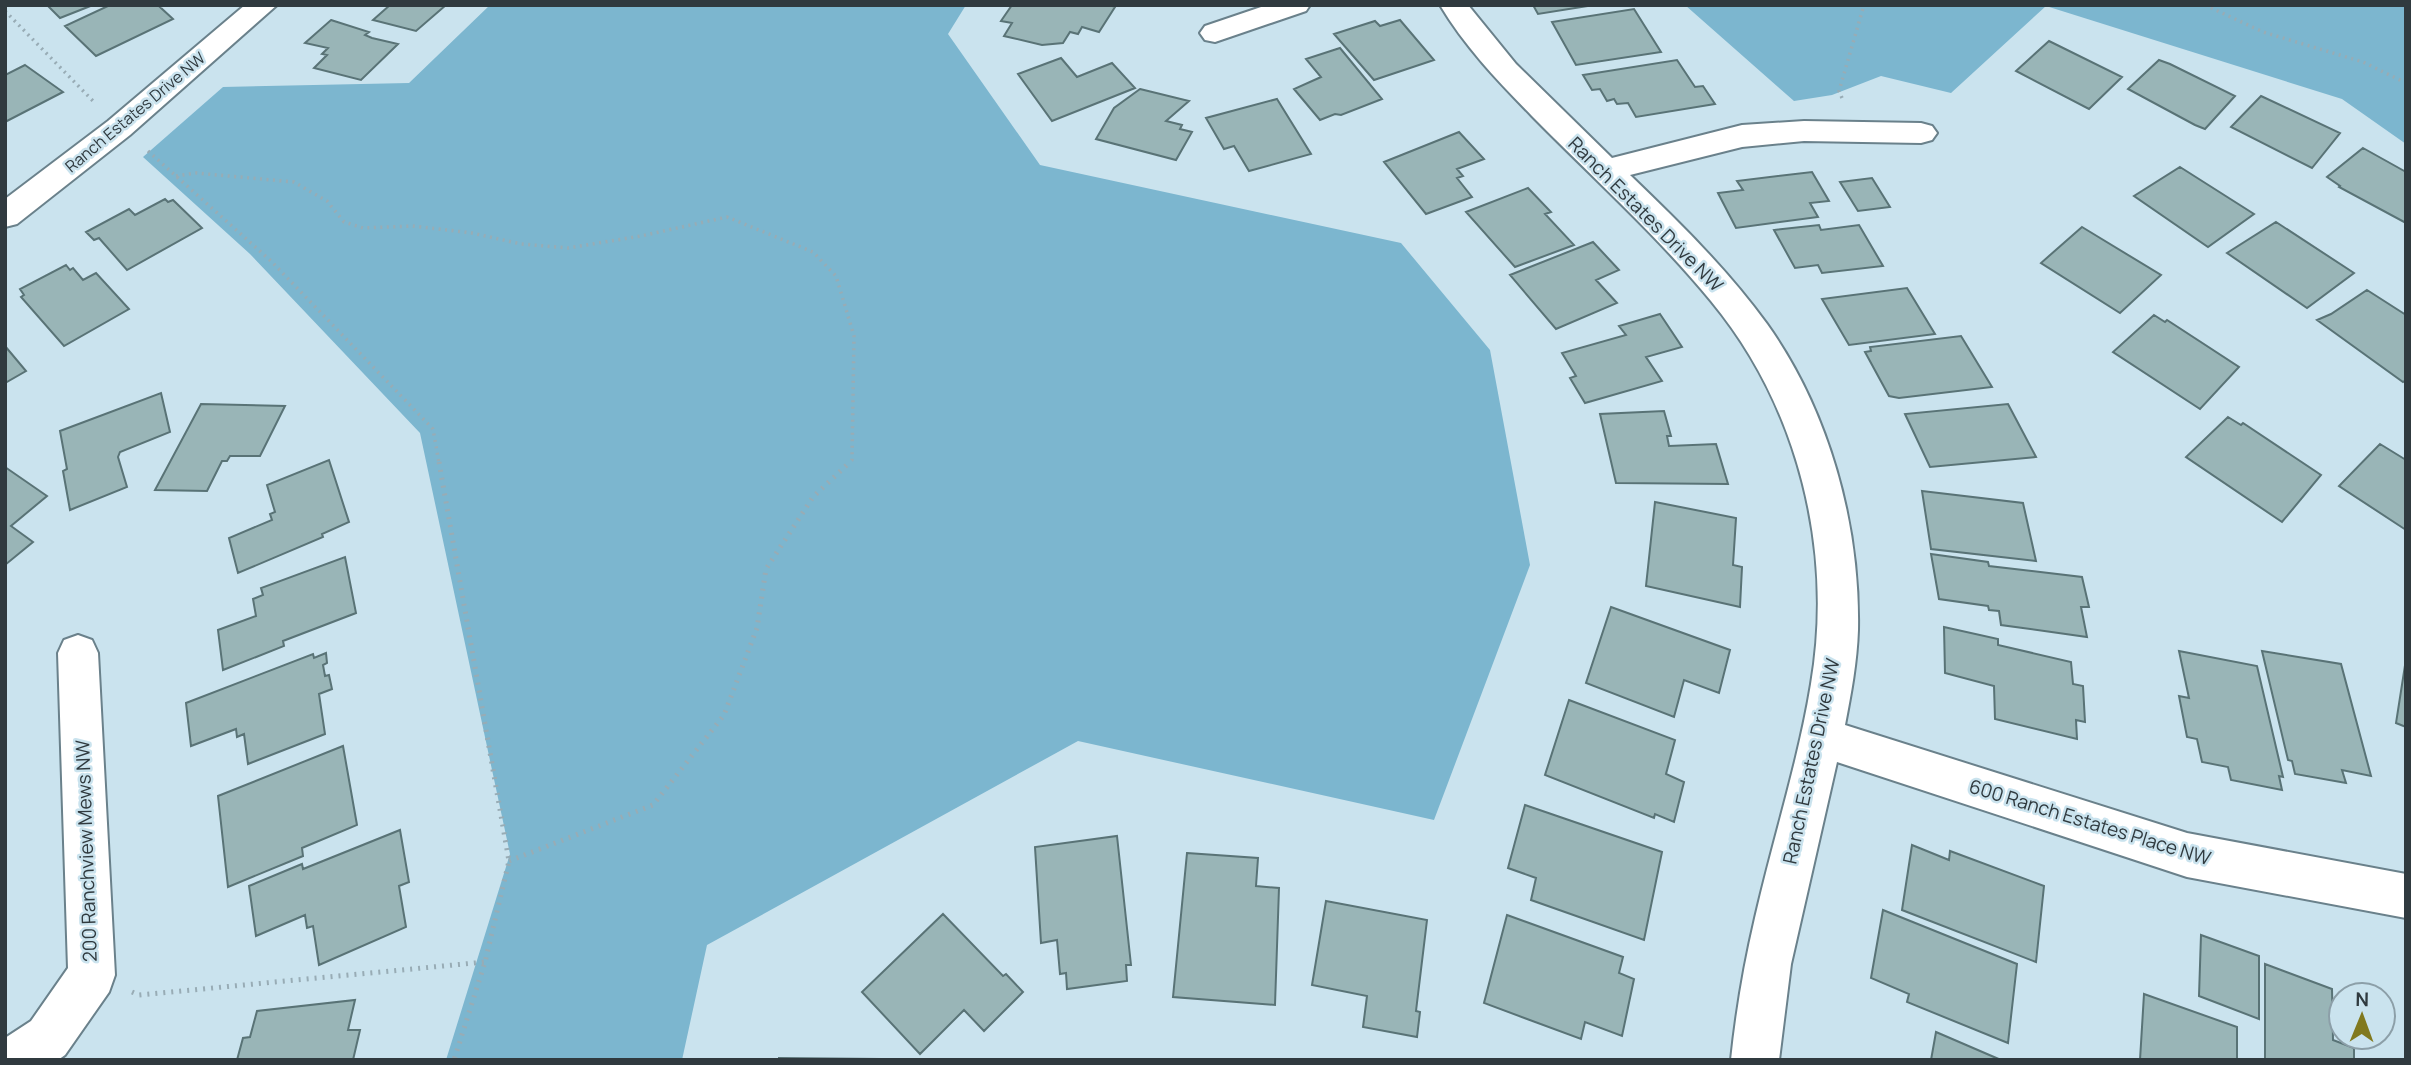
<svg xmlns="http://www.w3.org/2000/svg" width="2411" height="1065" viewBox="0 0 2411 1065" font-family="Manrope,sans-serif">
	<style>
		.green { fill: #7cb6cf }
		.building { fill: #99b5b7; stroke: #597376; stroke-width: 2 }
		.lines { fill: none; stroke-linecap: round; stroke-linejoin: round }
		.street-casing { stroke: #6a818b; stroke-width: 4 }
		.path-far1 { stroke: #98acb5; stroke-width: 3.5; stroke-dasharray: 2 4.5; stroke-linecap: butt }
		.path { stroke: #98acb5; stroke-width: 5; stroke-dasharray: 2 6; stroke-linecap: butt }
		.street { fill: #fff; fill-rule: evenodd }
		.labels { text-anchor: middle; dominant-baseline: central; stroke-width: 5; stroke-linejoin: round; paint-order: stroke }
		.far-street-label { font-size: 16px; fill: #303a3f; stroke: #cae3ee }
		.street-label { font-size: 19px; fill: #303a3f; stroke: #cae3ee }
	</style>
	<rect width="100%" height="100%" fill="#cae3ee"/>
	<!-- green -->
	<path class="green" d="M 490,5 L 966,5 L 948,34 L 1040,165 L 1401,243 L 1490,350 L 1530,565 L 1434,820 L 1078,741 L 707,945 L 682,1060 L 446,1060 L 510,854 L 420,433 L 250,254 L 143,157 L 223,87 L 409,83 Z
		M 1685,5 L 2406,5 L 2406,144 L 2342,99 L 2046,6 L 1951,93 L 1881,76 L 1832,95 L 1794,101 Z"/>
	<!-- building -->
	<path class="building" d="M 47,5 L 93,5 L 60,18 Z
		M 110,5 L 165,5 L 160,7 L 173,19 L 96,56 L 65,26 Z
		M 390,5 L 446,5 L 416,31 L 373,20 Z
		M 1012,5 L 1110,5 L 1115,7 L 1099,32 L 1082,27 L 1078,34 L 1070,32 L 1063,43 L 1042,45 L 1004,36 L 1012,23 L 1001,21 Z
		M 1533,5 L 1594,5 L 1538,14 Z
		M 1634,9 L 1661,52 L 1576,65 L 1552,22 Z
		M 331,20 L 369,32 L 365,35 L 372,38 L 398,44 L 361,80 L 314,68 L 327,55 L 322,54 L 328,48 L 305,43 Z
		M 1400,20 L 1434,60 L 1374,80 L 1334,34 L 1375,21 L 1380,26 Z
		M 2049,41 L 2122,77 L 2089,109 L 2016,71 Z
		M 1340,48 L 1382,99 L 1341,115 L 1335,114 L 1320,120 L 1294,89 L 1321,77 L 1306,59 Z
		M 1061,58 L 1077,77 L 1112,63 L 1135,88 L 1052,121 L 1018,74 Z
		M 1677,60 L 1695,87 L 1703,86 L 1715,104 L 1636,117 L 1628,103 L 1617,104 L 1614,99 L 1607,101 L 1600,89 L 1592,90 L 1583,75 Z
		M 2159,60 L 2170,64 L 2235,96 L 2205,129 L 2195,125 L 2128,89 Z
		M 25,65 L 63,92 L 5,122 L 5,75 Z
		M 1140,89 L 1189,101 L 1166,121 L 1182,125 L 1180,129 L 1192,132 L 1176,160 L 1096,139 L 1114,108 Z
		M 2261,96 L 2340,133 L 2312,168 L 2231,127 Z
		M 1277,99 L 1311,154 L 1249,171 L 1234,146 L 1224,149 L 1206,118 Z
		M 1459,132 L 1484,159 L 1457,169 L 1463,176 L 1457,178 L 1472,197 L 1426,214 L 1384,162 Z
		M 2363,148 L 2406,172 L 2406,223 L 2339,187 L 2340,186 L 2327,177 Z
		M 2180,167 L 2254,214 L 2208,247 L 2134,196 Z
		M 1812,172 L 1829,201 L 1810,203 L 1818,217 L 1736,228 L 1718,193 L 1743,190 L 1737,181 Z
		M 1872,178 L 1890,207 L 1858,211 L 1840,182 Z
		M 1528,188 L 1551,212 L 1545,214 L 1574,245 L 1515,267 L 1466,212 Z
		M 165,199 L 168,202 L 173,200 L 202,228 L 127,270 L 99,238 L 94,240 L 86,232 L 129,209 L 135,215 Z
		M 2276,222 L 2354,273 L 2307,308 L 2227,253 Z
		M 1819,225 L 1821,230 L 1859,225 L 1883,266 L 1822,273 L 1818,265 L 1795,268 L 1774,230 Z
		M 2082,227 L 2161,275 L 2120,313 L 2041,263 Z
		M 1593,242 L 1619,270 L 1596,280 L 1617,303 L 1556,329 L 1510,275 Z
		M 66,265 L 70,270 L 73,268 L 83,280 L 96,273 L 129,309 L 64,346 L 21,297 L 24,295 L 20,289 Z
		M 1907,288 L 1935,334 L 1849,345 L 1822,299 Z
		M 2367,290 L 2406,315 L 2406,380 L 2403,382 L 2317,320 L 2331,314 Z
		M 1660,314 L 1682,347 L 1646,357 L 1662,381 L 1585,403 L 1570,378 L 1576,376 L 1562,353 L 1626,335 L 1619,326 Z
		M 2154,315 L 2165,322 L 2167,320 L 2239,367 L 2200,409 L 2113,352 Z
		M 1961,336 L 1992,387 L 1899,398 L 1889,396 L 1865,352 L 1871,351 L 1870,347 Z
		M 5,346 L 26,371 L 5,383 Z
		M 161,393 L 170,432 L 120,452 L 118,457 L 127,487 L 70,510 L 63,471 L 67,469 L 60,431 Z
		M 201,404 L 285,406 L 260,456 L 230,456 L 227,461 L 222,461 L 207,491 L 155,490 Z
		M 2008,404 L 2036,457 L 1930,467 L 1905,414 Z
		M 1664,411 L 1671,436 L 1667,436 L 1669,446 L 1716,444 L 1728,484 L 1616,483 L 1600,414 Z
		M 2228,417 L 2241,425 L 2243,423 L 2321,475 L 2282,522 L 2186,457 Z
		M 2380,444 L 2406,460 L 2406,530 L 2339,486 Z
		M 329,460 L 349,522 L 322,534 L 323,537 L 238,573 L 229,538 L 272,520 L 270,514 L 275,512 L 267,485 Z
		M 5,467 L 47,496 L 11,526 L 33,542 L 5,565 Z
		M 1922,491 L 2023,503 L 2036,561 L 1931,549 Z
		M 1655,502 L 1736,518 L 1733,565 L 1742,567 L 1740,607 L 1646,586 Z
		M 1931,554 L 1988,562 L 1989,566 L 2082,577 L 2089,607 L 2081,607 L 2087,637 L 2001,625 L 1999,611 L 1989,610 L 1988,606 L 1939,599 Z
		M 345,557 L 356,613 L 283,641 L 284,646 L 223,670 L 218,630 L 256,616 L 253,599 L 263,595 L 261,588 Z
		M 1611,607 L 1730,650 L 1719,693 L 1684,680 L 1674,717 L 1586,683 Z
		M 1944,627 L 1998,639 L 1998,645 L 2071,662 L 2073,684 L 2083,686 L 2085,722 L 2076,720 L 2077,739 L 1995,719 L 1994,686 L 1945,673 Z
		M 2179,651 L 2257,666 L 2283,777 L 2279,776 L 2282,790 L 2231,780 L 2228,767 L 2202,762 L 2197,739 L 2187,737 L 2179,696 L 2189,698 Z
		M 2262,651 L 2341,664 L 2371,776 L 2342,770 L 2346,783 L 2295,774 L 2292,761 L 2288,760 Z
		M 326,653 L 327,663 L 323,665 L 325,676 L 329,675 L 332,689 L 319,694 L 325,734 L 248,764 L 244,734 L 237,737 L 236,729 L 191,746 L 186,703 L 313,654 L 314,658 Z
		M 2406,659 L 2406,727 L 2396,723 Z
		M 1569,700 L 1675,740 L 1666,774 L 1684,782 L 1674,822 L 1655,814 L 1654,818 L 1545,775 Z
		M 343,746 L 357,825 L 302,848 L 303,856 L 228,887 L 218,796 Z
		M 1525,805 L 1662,852 L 1644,940 L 1531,900 L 1536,878 L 1508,868 Z
		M 400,830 L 409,882 L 399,886 L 406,927 L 319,965 L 313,926 L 307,928 L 305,915 L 256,936 L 249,886 L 302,864 L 303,869 Z
		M 1117,836 L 1131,965 L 1126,965 L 1127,981 L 1067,989 L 1066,973 L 1060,974 L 1057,940 L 1041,943 L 1035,847 Z
		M 1912,845 L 1949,860 L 1950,851 L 2044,886 L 2036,962 L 1902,910 Z
		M 1187,853 L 1258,858 L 1256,886 L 1279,888 L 1275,1005 L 1173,997 Z
		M 1326,901 L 1427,920 L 1416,1011 L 1420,1012 L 1417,1037 L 1363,1027 L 1367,996 L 1312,985 Z
		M 1883,910 L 2017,964 L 2008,1043 L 1907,1002 L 1909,994 L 1871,978 Z
		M 943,914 L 1003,976 L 1006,974 L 1023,992 L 984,1031 L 964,1010 L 920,1054 L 862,992 Z
		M 1507,915 L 1623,957 L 1619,973 L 1634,979 L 1622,1036 L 1585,1022 L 1581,1039 L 1484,1003 Z
		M 2201,935 L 2259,956 L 2259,1019 L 2199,996 Z
		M 2265,964 L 2332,989 L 2333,1040 L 2354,1048 L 2354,1060 L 2265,1060 Z
		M 2144,994 L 2237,1027 L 2237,1060 L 2140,1060 Z
		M 355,1000 L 348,1030 L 360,1030 L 353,1060 L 237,1060 L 243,1038 L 250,1037 L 257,1011 Z
		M 1936,1032 L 2001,1060 L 1931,1060 Z
		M 779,1058 L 881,1059 L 779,1060 Z"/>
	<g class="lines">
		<defs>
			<path id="street" d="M 245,5 L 277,5 L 130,135 L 17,224 L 5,227 L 5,199 L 108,121 Z
				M 1267,5 L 1310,5 L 1306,11 L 1215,42 L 1205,40 L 1200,33 L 1205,26 Z
				M 1440,5 L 1468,5 L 1516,64 L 1612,158 L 1742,125 L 1804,121 L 1921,123 L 1932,126 L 1937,133 L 1932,140 L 1921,143 L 1804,141 L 1742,147 L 1630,175 C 1679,222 1727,269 1767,324 C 1829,411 1860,524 1858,630 C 1857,662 1851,694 1845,725 L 2187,833 L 2406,874 L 2406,918 L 2187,877 L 1837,762 L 1791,964 L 1779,1060 L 1731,1060 C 1736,1012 1744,965 1755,918 C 1773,839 1798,763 1811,684 C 1834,550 1798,406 1711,301 C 1656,234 1592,177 1532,116 C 1498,81 1465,47 1440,5 Z
				M 78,635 L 92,640 L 98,653 L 115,975 L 109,992 L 65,1055 L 58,1060 L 5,1060 L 5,1038 L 31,1021 L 68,968 L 58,653 L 64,640 Z"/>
		</defs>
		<!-- street casing -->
		<use href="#street" class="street-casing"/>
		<!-- path-far1 -->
		<path class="path-far1" d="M 2205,5 L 2263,32 L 2363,62 L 2406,83
			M 5,11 L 95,103
			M 1842,98 L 1839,91 L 1864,5
			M 148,151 L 271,261 L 433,429 L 439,463
			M 176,176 L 196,173 L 294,182 L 327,201 L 344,222 L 363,228 L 412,226 L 472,233 L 521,244 L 568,248 L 641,236 L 727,217 L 813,252 L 836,276 L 854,336 L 852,460 L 848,463"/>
		<!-- path -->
		<path class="path" d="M 439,462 L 509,861 L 485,962 L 454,1060
			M 509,861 L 653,805 L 724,715 L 757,628 L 766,569 L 813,497 L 850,462
			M 132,992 L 139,995 L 485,962"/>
		<!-- street -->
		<use href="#street" class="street"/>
	</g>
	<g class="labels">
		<!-- far-street labels -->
		<g class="far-street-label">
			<text transform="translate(135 112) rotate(-40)">Ranch Estates Drive NW</text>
		</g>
		<!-- street labels -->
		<g class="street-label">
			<text transform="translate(1646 214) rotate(45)">Ranch Estates Drive NW</text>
			<text transform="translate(1811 761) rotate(-78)">Ranch Estates Drive NW</text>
			<text transform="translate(2090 822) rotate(17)">600 Ranch Estates Place NW</text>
			<text transform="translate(86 851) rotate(-92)">200 Ranchview Mews NW</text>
		</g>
	</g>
	<!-- border -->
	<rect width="2411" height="1065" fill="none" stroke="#303a3f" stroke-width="14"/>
	<!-- north arrow -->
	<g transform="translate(2362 1016) rotate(1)"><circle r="33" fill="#cae3ee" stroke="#8c9fa8" stroke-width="2"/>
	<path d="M0-5L12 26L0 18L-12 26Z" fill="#81791e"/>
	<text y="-10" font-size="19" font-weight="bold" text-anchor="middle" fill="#303a3f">N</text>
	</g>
</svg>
